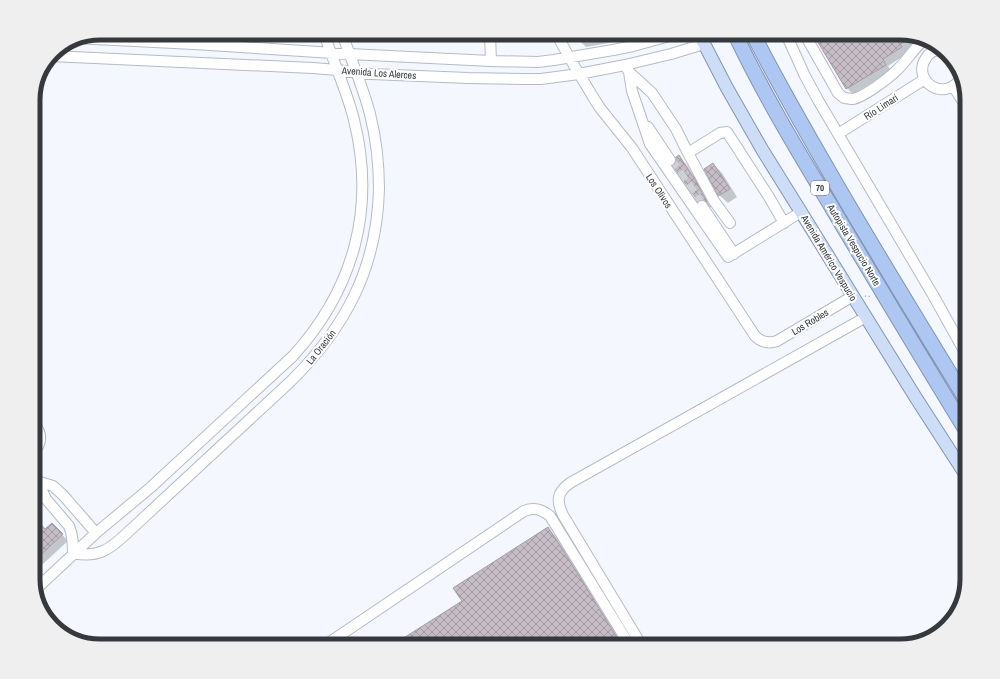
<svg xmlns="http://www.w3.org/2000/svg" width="1000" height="679" viewBox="0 0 1000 679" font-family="'Archivo Narrow',sans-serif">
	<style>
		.shadow { fill: #0003 }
		.building { fill: url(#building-cross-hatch); stroke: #a59ca6 }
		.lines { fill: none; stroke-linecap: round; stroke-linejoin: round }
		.minor-tunnel { stroke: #ced2d7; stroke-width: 10; stroke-dasharray: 10 5; stroke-linecap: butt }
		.minor-casing { stroke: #b5bbc5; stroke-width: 12 }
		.major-casing { stroke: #8394b2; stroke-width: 14 }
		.highway-casing { stroke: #8394b2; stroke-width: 16 }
		.path { stroke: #a5a9ae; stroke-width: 1.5; stroke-dasharray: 1 3; stroke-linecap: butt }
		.minor { stroke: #fff; stroke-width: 10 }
		.major { stroke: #ceddf7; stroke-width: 12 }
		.highway { stroke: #adc6f2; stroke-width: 14 }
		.labels { text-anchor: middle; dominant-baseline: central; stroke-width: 4; stroke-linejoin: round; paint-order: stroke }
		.shield { fill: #fff; stroke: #727476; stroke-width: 1 }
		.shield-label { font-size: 9px; font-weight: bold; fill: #35383c }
		.street-label { font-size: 10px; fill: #35383c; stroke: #fff }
		.rim { fill: none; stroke: #35383c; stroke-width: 5 }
	</style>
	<defs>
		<pattern id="building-cross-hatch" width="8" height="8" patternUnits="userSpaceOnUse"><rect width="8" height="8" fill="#c5bcc5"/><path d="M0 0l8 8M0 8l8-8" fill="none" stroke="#a19aa1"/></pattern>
	</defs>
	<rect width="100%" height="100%" fill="#f4f8fe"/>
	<!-- shadow -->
	<path class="shadow" d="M 900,33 L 919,39 L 914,47 L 906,50 L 908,53 L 888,66 L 891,71 L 853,94 L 847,88 L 815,34 Z
		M 577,35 L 623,35 L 625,40 L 586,47 L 580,41 Z
		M 678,157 L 687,165 L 697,181 L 701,185 L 713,208 L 711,207 L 707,209 L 698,201 Z
		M 713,164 L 722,173 L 737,197 L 728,203 L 719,195 Z
		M 52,524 L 68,541 L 33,573 L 33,529 L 45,530 Z
		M 547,528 L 556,537 L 587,585 L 625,646 L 393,646 L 463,601 Z"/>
	<!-- building -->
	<path class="building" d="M 900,33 L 914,37 L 900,44 L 902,47 L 883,59 L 886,65 L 846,89 L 813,34 Z
		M 679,155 L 692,176 L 693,176 L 707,202 L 705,200 L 702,200 L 698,201 L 673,166 L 676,163 L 676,157 Z
		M 713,163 L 730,189 L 718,196 L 704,169 Z
		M 39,522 L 45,529 L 52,523 L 63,534 L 33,562 L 33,528 Z
		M 548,527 L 579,576 L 622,646 L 391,646 L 462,601 L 453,588 Z"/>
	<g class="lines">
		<!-- minor-tunnel -->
		<path class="minor-tunnel" d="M 670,160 L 702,206"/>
		<defs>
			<path id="minor" d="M 786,34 L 805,76 L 818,100 L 933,295 L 967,356
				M 805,34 L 805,35 L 838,93 L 844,98 C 847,98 850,99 853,99 C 864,97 889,78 897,70 C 907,61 913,49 924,40
				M 490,35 L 491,61
				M 557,35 L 569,57 L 593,97 L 600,108 L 632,148 L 755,336 C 761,342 768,344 777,341 L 853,296
				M 74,38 L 194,44 L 349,54 L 491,61 L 538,62 L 554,60 L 613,50 L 633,46 L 677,34
				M 941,49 C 935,50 929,52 926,58 C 911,80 944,104 961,78
				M 51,56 L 313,68 L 337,70 L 371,74 L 468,78 L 523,79 L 541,79 L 579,74 L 625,65 L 671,54 L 704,44
				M 625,65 L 629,72 L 632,91 L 650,144 L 728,257 L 801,212
				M 629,72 L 652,93 L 676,129 L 688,153 L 714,201 L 730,223
				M 953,86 L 967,108
				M 648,127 L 670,160
				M 838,134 L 925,79
				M 688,153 L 720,133 L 727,132 L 769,197 L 784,223
				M 702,206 L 734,254
				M 33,423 C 43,433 42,443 33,454
				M 33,475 L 40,482 L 41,488 L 46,499 L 69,526 C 73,535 73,544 73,553 C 98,558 109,550 126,534 L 290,382 C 346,327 377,268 379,189 C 379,164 376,138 370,114 C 363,87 352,62 343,36
				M 40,482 L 53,486 L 63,495 L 96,533
				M 35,590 L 96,533 L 150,488 L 293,356 C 354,289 376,208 354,120 C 347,91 334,64 325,36
				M 324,646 L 524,511 C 534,507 541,509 550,516 L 630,646
				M 642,646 L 563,515 C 556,501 557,492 570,483 L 866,317"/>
			<path id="major" d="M 699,34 L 727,88 L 763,151 L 801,212 L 916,398 L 967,477"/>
			<path id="highway" d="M 735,34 C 763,93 797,150 831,206 C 876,282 921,357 967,432
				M 753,34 C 777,82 804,128 831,175 C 875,251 921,326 967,401"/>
		</defs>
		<!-- minor casing -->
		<use href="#minor" class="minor-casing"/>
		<!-- major casing -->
		<use href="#major" class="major-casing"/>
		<!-- highway casing -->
		<use href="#highway" class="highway-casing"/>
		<!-- path -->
		<path class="path" d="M 865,296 L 868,297 L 870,296"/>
		<!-- minor -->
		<use href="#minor" class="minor"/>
		<!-- major -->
		<use href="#major" class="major"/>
		<!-- highway -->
		<use href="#highway" class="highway"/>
	</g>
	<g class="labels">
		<!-- shield labels -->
		<rect class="shield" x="811" y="181" width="18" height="14" rx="3"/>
		<g class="shield-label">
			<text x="820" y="188">70</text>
		</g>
		<!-- street labels -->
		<g class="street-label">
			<text transform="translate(379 73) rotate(4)">Avenida Los Alerces</text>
			<text transform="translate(881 107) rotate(-33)">Río Limarí</text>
			<text transform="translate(659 191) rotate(57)">Los Olivos</text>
			<text transform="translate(854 245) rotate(59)">Autopista Vespucio Norte</text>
			<text transform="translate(829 258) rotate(59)">Avenida Américo Vespucio</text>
			<text transform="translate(810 322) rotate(-31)">Los Robles</text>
			<text transform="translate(321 347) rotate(-52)">La Oración</text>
		</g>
	</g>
	<!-- crop -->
	<path d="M0 0H1000V679H0ZM100 40H900A60 60 0 0 1 960 100V579A60 60 0 0 1 900 639H100A60 60 0 0 1 40 579V100A60 60 0 0 1 100 40Z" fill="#efefef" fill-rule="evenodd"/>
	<path class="rim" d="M100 40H900A60 60 0 0 1 960 100V579A60 60 0 0 1 900 639H100A60 60 0 0 1 40 579V100A60 60 0 0 1 100 40Z"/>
</svg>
